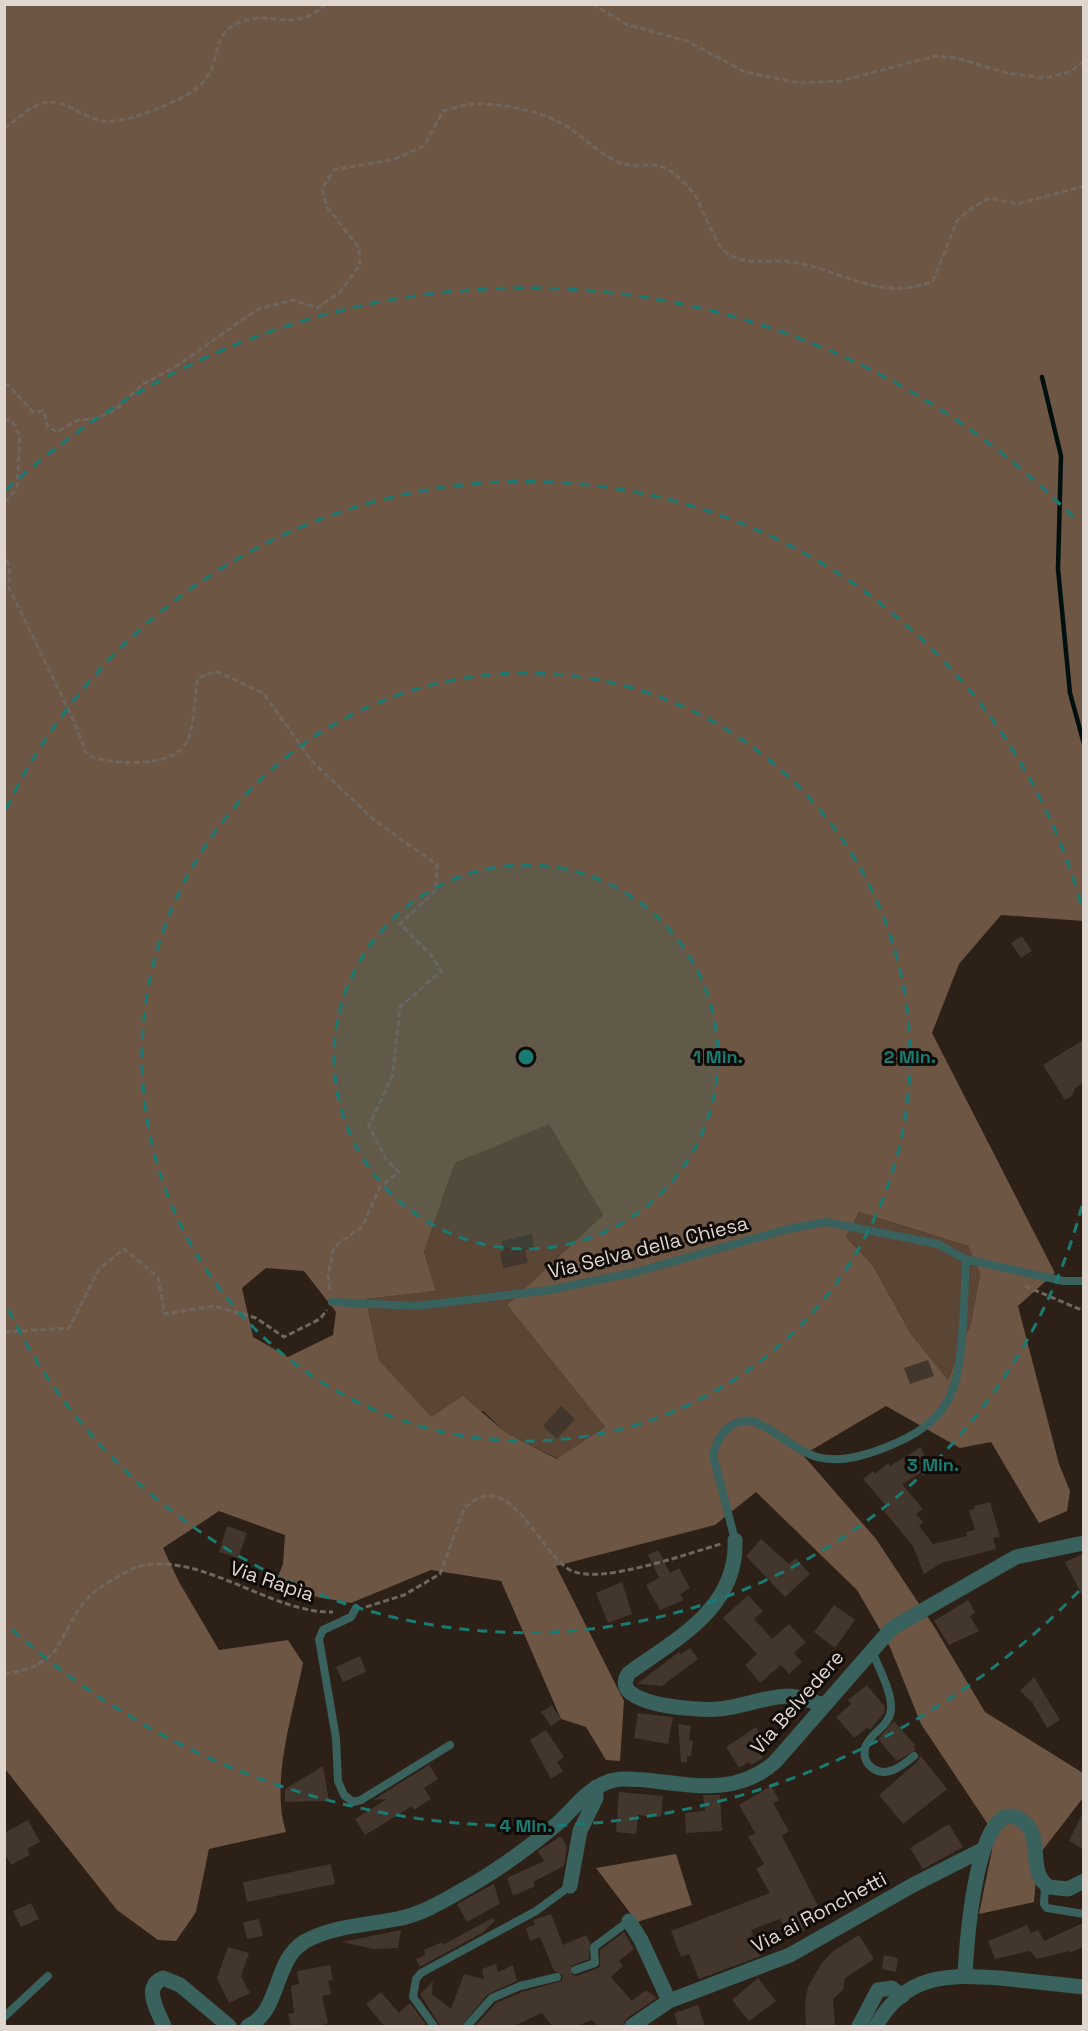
<svg xmlns="http://www.w3.org/2000/svg" width="1088" height="2031" viewBox="0 0 1088 2031" font-family="'Space Grotesk',sans-serif">
	<style>
		.green { fill: #5b4535 }
		.forest { fill: #6d5644; fill-rule: evenodd }
		.lines { fill: none; stroke-linecap: round; stroke-linejoin: round }
		.stream { stroke: #00100e; stroke-width: 4.5 }
		.building { fill: #43362c }
		.path { stroke: #70665e; stroke-width: 3; stroke-dasharray: 6 3; stroke-linecap: butt }
		.service { stroke: #39615e; stroke-width: 8 }
		.minor { stroke: #39615e; stroke-width: 15 }
		.tertiary { stroke: #39615e; stroke-width: 15 }
		.ring { fill: none; stroke: #197b73; stroke-width: 3; stroke-dasharray: 10 8 }
		.labels { text-anchor: middle; dominant-baseline: central; stroke-width: 6; stroke-linejoin: round; paint-order: stroke }
		.street-label { font-size: 20px; fill: #dfd6d0; stroke: #100b07 }
		.centre { fill: #197b73; stroke: #100b07; stroke-width: 3 }
		.ring-label { font-size: 18px; text-anchor: middle; font-weight: bold; fill: #197b73; stroke: #100b07; stroke-width: 6; stroke-linejoin: round; paint-order: stroke }
	</style>
	<rect width="100%" height="100%" fill="#2c2017"/>
	<!-- green -->
	<path class="green" d="M 549,1123 L 603,1215 L 507,1305 L 605,1427 L 558,1459 L 505,1432 L 483,1411 L 431,1418 L 379,1360 L 366,1299 L 436,1291 L 424,1252 L 455,1163 Z
		M 859,1212 L 968,1246 L 980,1274 L 971,1323 L 948,1380 L 911,1334 L 872,1264 L 846,1237 Z"/>
	<!-- forest -->
	<path class="forest" d="M 5,5 L 1083,5 L 1083,921 L 1001,915 L 959,964 L 932,1033 L 1055,1273 L 1018,1306 L 1059,1464 L 1070,1491 L 1067,1511 L 1039,1523 L 991,1442 L 960,1448 L 886,1406 L 803,1455 L 876,1539 L 935,1628 L 985,1712 L 1083,1773 L 1083,1798 L 1038,1856 L 1034,1902 L 979,1914 L 995,1835 L 921,1724 L 890,1647 L 857,1590 L 756,1492 L 715,1525 L 556,1566 L 624,1701 L 620,1761 L 606,1760 L 586,1727 L 561,1719 L 501,1581 L 431,1570 L 351,1603 L 317,1597 L 276,1582 L 283,1564 L 285,1535 L 219,1511 L 163,1548 L 179,1582 L 219,1650 L 288,1640 L 303,1663 C 293,1714 270,1782 286,1832 L 209,1849 L 196,1912 L 176,1941 L 158,1940 L 117,1910 L 5,1769 ZM 549,1124 L 603,1215 L 507,1305 L 605,1427 L 557,1459 L 505,1432 L 463,1396 L 431,1417 L 379,1360 L 366,1299 L 436,1291 L 424,1252 L 455,1163 ZM 859,1212 L 968,1246 L 980,1274 L 971,1323 L 948,1380 L 911,1334 L 872,1264 L 846,1237 ZM 266,1268 L 304,1271 L 336,1312 L 333,1335 L 288,1357 L 253,1337 L 242,1288 Z
		M 676,1854 L 692,1905 L 637,1922 L 596,1868 Z"/>
	<g class="lines">
		<!-- stream -->
		<path class="stream" d="M 1042,377 L 1061,456 L 1058,569 L 1070,693 L 1084,744"/>
	</g>
	<!-- building -->
	<path class="building" d="M 1022,936 L 1032,951 L 1021,958 L 1011,943 Z
		M 1083,1040 L 1083,1083 L 1075,1088 L 1072,1096 L 1065,1100 L 1043,1065 Z
		M 532,1234 L 534,1248 L 525,1250 L 528,1263 L 503,1268 L 500,1252 L 504,1251 L 502,1241 Z
		M 928,1360 L 934,1376 L 910,1384 L 904,1368 Z
		M 561,1406 L 575,1419 L 557,1439 L 543,1426 Z
		M 921,1447 L 929,1468 L 902,1484 L 923,1509 L 916,1514 L 923,1522 L 919,1526 L 933,1544 L 967,1536 L 966,1532 L 975,1530 L 969,1510 L 975,1509 L 974,1506 L 990,1502 L 1000,1537 L 993,1538 L 996,1549 L 942,1563 L 924,1574 L 913,1546 L 884,1511 L 888,1508 L 863,1479 L 873,1471 L 875,1474 L 888,1463 L 890,1466 Z
		M 227,1526 L 247,1533 L 238,1558 L 219,1552 Z
		M 761,1539 L 789,1564 L 796,1558 L 810,1574 L 785,1597 L 746,1556 Z
		M 658,1550 L 670,1573 L 679,1568 L 690,1588 L 680,1594 L 684,1600 L 660,1610 L 646,1585 L 659,1578 L 648,1555 Z
		M 1083,1554 L 1083,1597 L 1065,1562 Z
		M 622,1582 L 632,1614 L 608,1623 L 596,1593 Z
		M 748,1595 L 763,1611 L 754,1619 L 772,1639 L 789,1624 L 806,1642 L 794,1653 L 802,1662 L 789,1674 L 781,1665 L 760,1683 L 745,1665 L 757,1654 L 723,1618 Z
		M 968,1600 L 975,1612 L 970,1616 L 979,1631 L 949,1645 L 934,1621 Z
		M 834,1605 L 855,1620 L 835,1648 L 814,1632 Z
		M 690,1648 L 698,1659 L 662,1686 L 637,1684 L 679,1652 L 681,1654 Z
		M 360,1656 L 366,1672 L 343,1682 L 336,1667 Z
		M 1034,1677 L 1060,1720 L 1047,1728 L 1032,1702 L 1020,1691 Z
		M 867,1685 L 885,1707 L 884,1713 L 870,1730 L 868,1727 L 854,1738 L 836,1717 L 851,1704 L 848,1700 Z
		M 552,1705 L 561,1719 L 551,1726 L 541,1712 Z
		M 638,1713 L 673,1717 L 668,1744 L 634,1738 Z
		M 894,1721 L 915,1745 L 913,1747 L 916,1750 L 897,1761 L 878,1739 Z
		M 678,1724 L 691,1726 L 689,1740 L 693,1741 L 691,1756 L 687,1756 L 687,1762 L 681,1762 Z
		M 756,1727 L 769,1748 L 760,1754 L 763,1758 L 751,1765 L 749,1762 L 739,1768 L 726,1747 Z
		M 546,1730 L 564,1757 L 557,1762 L 563,1771 L 551,1779 L 530,1740 Z
		M 920,1755 L 947,1789 L 903,1824 L 879,1795 L 918,1761 Z
		M 429,1765 L 438,1779 L 424,1788 L 431,1799 L 414,1810 L 412,1806 L 365,1835 L 355,1819 L 387,1799 L 373,1800 Z
		M 323,1766 L 329,1801 L 285,1802 L 285,1789 Z
		M 771,1786 L 779,1800 L 773,1803 L 789,1831 L 782,1836 L 825,1919 L 791,1938 L 780,1919 L 751,1930 L 761,1956 L 699,1979 L 689,1954 L 681,1957 L 671,1931 L 770,1893 L 756,1869 L 764,1864 L 748,1837 L 755,1833 L 739,1805 Z
		M 619,1792 L 663,1796 L 661,1817 L 638,1815 L 636,1834 L 616,1832 Z
		M 703,1795 L 720,1795 L 722,1831 L 686,1833 L 685,1813 L 705,1811 Z
		M 1083,1812 L 1083,1849 L 1069,1841 Z
		M 28,1820 L 40,1842 L 27,1849 L 30,1855 L 11,1865 L 4,1853 L 4,1833 Z
		M 949,1824 L 963,1847 L 923,1869 L 910,1848 Z
		M 561,1836 L 567,1847 L 564,1866 L 533,1882 L 535,1886 L 513,1896 L 507,1878 L 544,1861 L 538,1851 Z
		M 331,1864 L 335,1884 L 247,1902 L 243,1882 Z
		M 494,1884 L 500,1904 L 467,1922 L 457,1904 Z
		M 31,1903 L 39,1919 L 21,1927 L 13,1911 Z
		M 551,1914 L 563,1945 L 586,1935 L 590,1943 L 589,1959 L 571,1966 L 572,1975 L 577,1976 L 600,1967 L 600,1950 L 624,1932 L 634,1949 L 619,1961 L 623,1966 L 611,1977 L 632,2001 L 646,1990 L 657,1998 L 627,2018 L 622,2026 L 597,2026 L 592,2020 L 578,2026 L 552,2026 L 542,2013 L 514,2026 L 475,2026 L 496,2003 L 522,1992 L 562,1981 L 563,1975 L 554,1971 L 540,1937 L 530,1941 L 526,1928 L 535,1925 L 533,1920 Z
		M 492,1918 L 495,1921 L 482,1933 L 420,1967 L 416,1959 L 425,1955 L 424,1950 L 442,1942 L 443,1945 Z
		M 259,1919 L 263,1936 L 247,1939 L 243,1922 Z
		M 1083,1923 L 1083,1947 L 1070,1953 L 1069,1951 L 1037,1959 L 1030,1951 L 995,1959 L 988,1941 L 1027,1925 L 1031,1933 L 1038,1930 L 1044,1941 Z
		M 401,1930 L 398,1948 L 374,1949 L 342,1942 Z
		M 859,1935 L 874,1959 L 845,1978 L 843,1990 L 833,1999 L 835,2026 L 806,2026 L 805,2003 L 808,1987 L 821,1964 L 832,1952 Z
		M 228,1947 L 249,1953 L 241,1976 L 250,1993 L 229,2003 L 217,1978 Z
		M 884,1955 L 898,1958 L 896,1972 L 882,1969 Z
		M 496,1964 L 498,1972 L 513,1965 L 517,1981 L 488,1994 L 461,2026 L 440,2026 L 420,1994 L 433,1981 L 432,1994 L 451,2009 L 464,1974 L 484,1979 L 482,1969 Z
		M 330,1965 L 333,1980 L 328,1981 L 331,1994 L 322,1996 L 328,2023 L 320,2026 L 291,2026 L 288,2014 L 294,2013 L 291,1986 L 299,1984 L 297,1971 Z
		M 758,1978 L 776,2001 L 749,2021 L 732,2000 Z
		M 381,1992 L 399,2013 L 410,2003 L 427,2026 L 384,2026 L 366,2004 Z
		M 698,2005 L 705,2026 L 678,2026 L 674,2013 Z"/>
	<g class="lines">
		<!-- path -->
		<path class="path" d="M 592,4 L 626,24 L 687,41 L 745,72 L 799,83 L 841,81 L 935,56 L 956,58 L 1008,73 L 1045,78 L 1070,72 L 1084,61
			M 4,128 C 17,121 28,107 43,103 C 63,98 79,115 98,120 C 119,126 154,110 173,102 C 187,96 201,88 209,74 C 220,54 214,32 240,22 C 274,9 292,35 326,4
			M 4,385 L 8,385 L 33,412 L 44,411 L 47,426 L 57,432 L 78,420 L 94,419 L 115,410 L 143,384 L 175,367 L 258,309 L 294,300 L 317,308 L 339,293 L 360,265 L 359,248 L 327,207 L 322,189 L 334,170 L 395,159 L 424,146 L 443,111 C 455,108 470,103 483,104 C 510,105 543,112 566,126 C 584,137 599,154 618,162 C 639,171 656,156 678,177 C 684,182 691,190 696,197 C 704,211 715,248 730,255 C 748,265 763,260 783,261 C 836,265 877,304 933,281 L 957,221 L 973,207 L 990,198 L 1017,204 L 1084,186
			M 4,419 L 12,421 L 20,436 L 17,488 L 4,503
			M 4,551 L 9,566 L 9,588 L 74,721 L 87,755 C 110,765 173,769 187,742 C 194,728 195,694 198,678 L 216,671 L 263,693 L 312,761 L 373,819 L 437,865 L 436,890 L 400,924 L 431,955 L 441,971 L 400,1007 L 393,1074 L 369,1126 L 386,1159 L 399,1172 L 380,1187 L 362,1227 L 334,1247 L 328,1276 L 330,1290
			M 1025,1286 L 1084,1311
			M 4,1332 L 69,1328 L 99,1269 L 124,1249 L 158,1277 L 165,1314 L 214,1306 L 256,1318 L 284,1337 L 320,1319 L 327,1310
			M 366,1607 L 404,1595 L 440,1574 L 464,1509 C 509,1463 537,1551 570,1570 C 598,1586 689,1553 721,1544
			M 4,1674 C 69,1664 54,1637 87,1599 C 95,1589 106,1584 116,1578 C 124,1573 132,1568 141,1566 C 202,1552 273,1614 333,1612"/>
		<!-- service -->
		<path class="service" d="M 332,1302 L 416,1306 L 550,1290 L 636,1272 L 788,1229 L 826,1222 L 938,1244 L 965,1259
			M 735,1540 L 713,1455 C 718,1435 730,1419 753,1421 C 776,1430 794,1450 817,1457 C 840,1463 863,1456 884,1448 C 952,1422 959,1390 963,1323 C 964,1302 966,1281 965,1259 L 1063,1281 L 1084,1281
			M 356,1608 L 351,1617 L 323,1630 L 319,1639 L 336,1738 L 338,1781 L 344,1795 L 353,1802 L 361,1800 L 450,1745
			M 872,1651 C 878,1667 892,1691 891,1709 C 890,1727 870,1732 865,1748 C 864,1754 865,1761 869,1765 C 884,1781 902,1766 914,1756
			M 1045,1884 L 1044,1904 L 1047,1908 L 1084,1914
			M 575,1970 L 595,1963 L 594,1947 L 629,1921
			M 4,2017 L 48,1976
			M 434,2026 L 413,1997 L 416,1979 L 421,1973 L 536,1911 L 570,1886
			M 467,2026 L 492,1998 L 520,1986 L 557,1977"/>
		<!-- minor -->
		<path class="minor" d="M 735,1540 C 738,1608 676,1639 629,1673 C 605,1706 702,1711 719,1709 C 742,1707 764,1697 787,1696 C 800,1696 811,1701 823,1705
			M 570,1886 L 580,1831 L 596,1798 L 596,1787
			M 629,1921 L 641,1940 L 669,2001 L 632,2026
			M 965,1976 C 966,1955 976,1777 1026,1824 C 1043,1841 1027,1873 1049,1887 L 1068,1889 L 1084,1881
			M 669,2001 L 790,1955 L 913,1885 L 984,1849
			M 164,2026 C 158,2011 142,1987 163,1978 L 180,1985 L 229,2026
			M 248,2026 C 281,2011 273,1961 304,1942 C 331,1926 367,1925 397,1919 C 419,1915 440,1903 459,1892 C 494,1873 527,1849 557,1824 C 573,1810 584,1792 605,1783 C 618,1777 631,1779 645,1780 C 692,1785 737,1796 775,1762 L 892,1628 L 1016,1557 L 1084,1543
			M 859,2026 L 878,1990 L 892,1988 L 902,1996"/>
		<!-- tertiary -->
		<path class="tertiary" d="M 876,2026 C 905,1974 948,1974 1000,1978 C 1028,1981 1056,1984 1084,1987"/>
	</g>
	<!-- distance rings -->
	<circle cx="526" cy="1057" r="192" fill="#197b73" fill-opacity=".12"/>
	<g class="ring">
		<circle cx="526" cy="1057" r="192"/>
		<circle cx="526" cy="1057" r="384"/>
		<path d="M1082 1206A576 576 0 0 1 6 1305M6 809A576 576 0 0 1 1082 908"/>
		<path d="M1079 1591A769 769 0 0 1 6 1624M6 490A769 769 0 0 1 1079 523"/>
	</g>
	<g class="labels">
		<!-- street labels -->
		<g class="street-label">
			<text transform="translate(648 1247) rotate(-14)">Via Selva della Chiesa</text>
			<text transform="translate(272 1581) rotate(19)">Via Rapìa</text>
			<text transform="translate(797 1702) rotate(-49)">Via Belvedere</text>
			<text transform="translate(819 1912) rotate(-28)">Via ai Ronchetti</text>
		</g>
	</g>
	<circle cx="526" cy="1057" r="9" class="centre"/>
	<g class="ring-label">
		<text x="718" y="1063">1 Min.</text>
		<text x="910" y="1063">2 Min.</text>
		<text x="933" y="1471">3 Min.</text>
		<text x="526" y="1832">4 Min.</text>
	</g>
	<!-- border -->
	<rect width="1088" height="2031" fill="none" stroke="#dfd6d0" stroke-width="12"/>
</svg>
